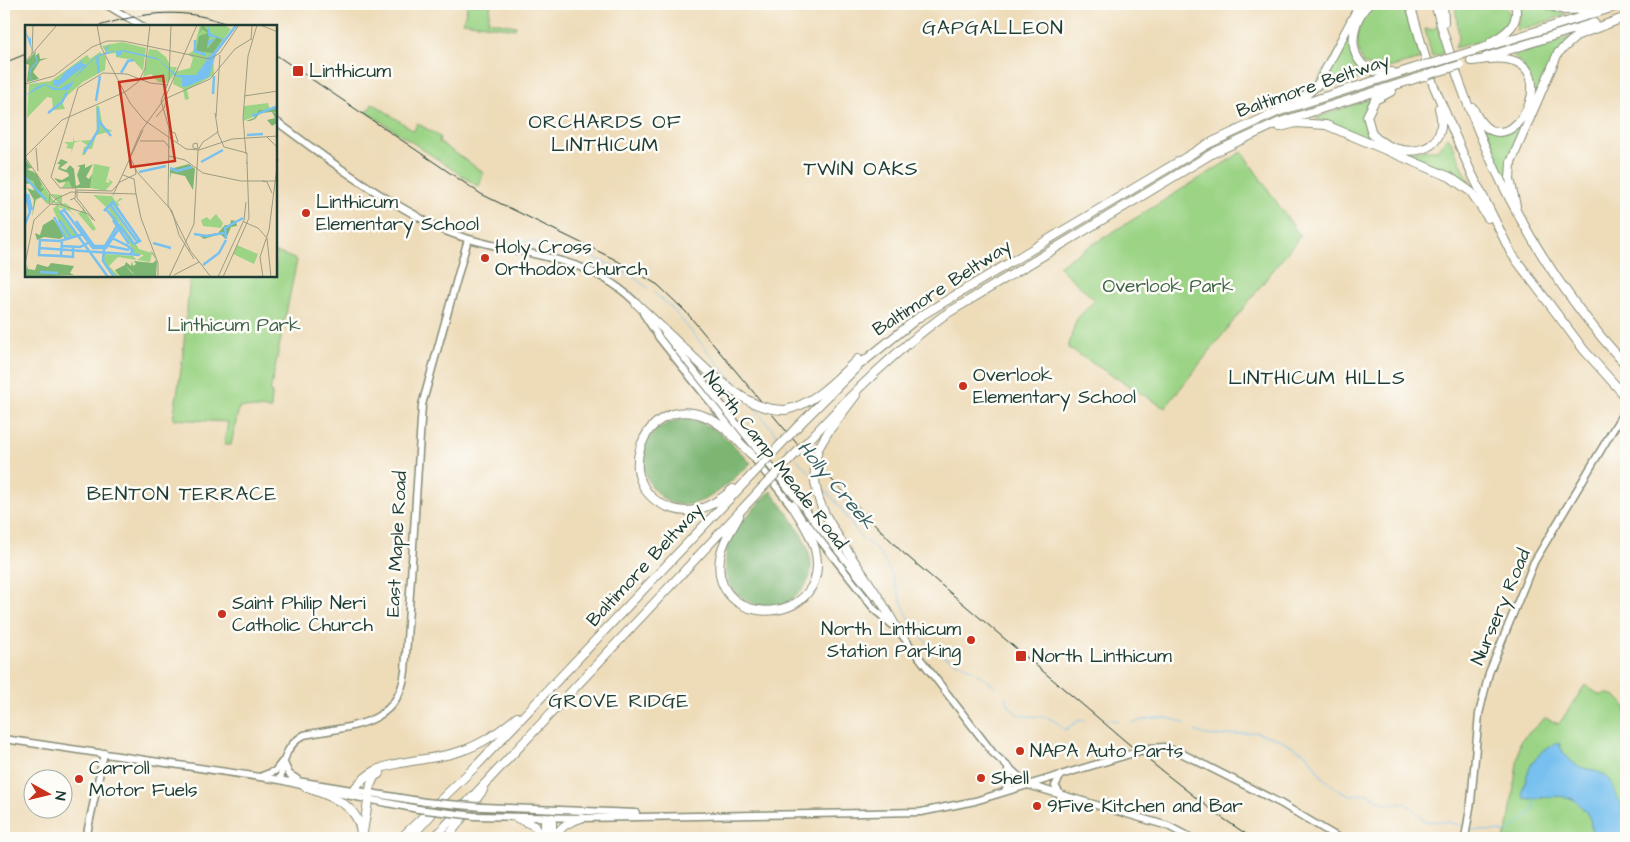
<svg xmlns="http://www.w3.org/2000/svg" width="1630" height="842" viewBox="0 0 1630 842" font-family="'Architects Daughter',sans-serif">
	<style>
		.green { fill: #9cd486; stroke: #5e885d }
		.forest { fill: #7db673; stroke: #4e7a54 }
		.water { fill: #77c0ef; stroke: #4b7e92 }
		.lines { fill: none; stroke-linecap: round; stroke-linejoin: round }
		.stream { stroke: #77c0ef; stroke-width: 1 }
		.major-casing { stroke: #868c76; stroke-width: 9 }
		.highway-casing { stroke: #868c76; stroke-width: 10 }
		.major { stroke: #fff; stroke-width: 6 }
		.highway { stroke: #fff; stroke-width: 8 }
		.tram { stroke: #1f3d34; stroke-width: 1 }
		.major-bridge-casing { stroke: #868c76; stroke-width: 9; stroke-linecap: butt }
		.highway-bridge-casing { stroke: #868c76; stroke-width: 10; stroke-linecap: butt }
		.major-bridge { stroke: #fff; stroke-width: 6 }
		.highway-bridge { stroke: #fff; stroke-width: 8 }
		.poi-dot { fill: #c8321e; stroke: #fdfcf7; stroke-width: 2 }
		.labels { text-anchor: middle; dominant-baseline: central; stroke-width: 5; stroke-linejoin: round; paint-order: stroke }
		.poi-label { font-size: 19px; fill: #1f3d34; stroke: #fdfcf7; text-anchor: start }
		.street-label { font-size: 19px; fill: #1f3d34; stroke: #fdfcf7 }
		.park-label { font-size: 19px; fill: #3e6348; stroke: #fdfcf7 }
		.neighbourhood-label { font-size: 20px; letter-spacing: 1px; fill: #1f3d34; stroke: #fdfcf7 }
		.water-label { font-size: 20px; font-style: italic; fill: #355e63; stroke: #fdfcf7 }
		.inset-river { fill: none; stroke: #77c0ef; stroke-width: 2.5 }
		.inset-road { fill: none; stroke: #9b9c84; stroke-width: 1 }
		.view { fill: #c8321e; fill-opacity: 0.15; stroke: #c8321e; stroke-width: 2.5 }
		.inset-edge { fill: none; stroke: #1f3d34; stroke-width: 2.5 }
	</style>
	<rect width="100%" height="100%" fill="#fdfcf7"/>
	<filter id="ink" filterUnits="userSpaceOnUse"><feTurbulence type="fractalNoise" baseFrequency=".02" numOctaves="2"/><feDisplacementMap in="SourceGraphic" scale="10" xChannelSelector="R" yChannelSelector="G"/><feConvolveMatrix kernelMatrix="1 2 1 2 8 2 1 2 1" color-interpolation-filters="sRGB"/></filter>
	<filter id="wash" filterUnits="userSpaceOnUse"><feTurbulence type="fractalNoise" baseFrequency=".0096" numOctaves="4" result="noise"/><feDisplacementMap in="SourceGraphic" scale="20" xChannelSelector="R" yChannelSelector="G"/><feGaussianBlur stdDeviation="1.12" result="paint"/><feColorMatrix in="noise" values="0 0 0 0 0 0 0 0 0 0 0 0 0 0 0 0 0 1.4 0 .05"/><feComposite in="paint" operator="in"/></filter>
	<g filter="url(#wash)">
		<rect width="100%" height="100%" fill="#eedcb9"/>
		<!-- green -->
		<path class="green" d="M 468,4 L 491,4 L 488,21 L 516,26 L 515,29 L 463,22 Z
			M 1371,4 L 1400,4 L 1405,9 L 1421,59 L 1381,70 L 1363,64 C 1352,39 1358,26 1371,4 Z
			M 1455,4 L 1504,4 L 1511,16 C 1504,40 1476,41 1455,48 L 1459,37 Z
			M 1519,4 L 1541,4 L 1567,15 L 1516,31 L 1520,16 Z
			M 1437,25 L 1445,53 L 1432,57 L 1425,29 L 1433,30 Z
			M 1350,30 L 1354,31 L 1353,59 L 1358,66 L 1373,75 L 1310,94 Z
			M 1570,37 L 1533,103 C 1534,87 1527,64 1512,56 Z
			M 1373,98 C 1359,113 1364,130 1377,143 L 1315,118 Z
			M 373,103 L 414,131 L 417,123 L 440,137 L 439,142 L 483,172 L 479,187 L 367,112 Z
			M 1524,122 L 1507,178 L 1505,178 L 1482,126 L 1512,131 Z
			M 1448,137 L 1450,139 L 1473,190 L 1457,178 L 1398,151 L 1437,150 Z
			M 1242,152 L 1300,236 L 1165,408 L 1068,348 L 1076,320 L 1095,300 L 1058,266 Z
			M 276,252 L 297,260 L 270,392 L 272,393 L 271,409 L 239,407 L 231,445 L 224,445 L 228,422 L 173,419 L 182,364 L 190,276 L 276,276 Z
			M 1585,685 L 1601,696 L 1605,693 L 1616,696 L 1626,707 L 1626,838 L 1504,838 L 1509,823 L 1520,741 L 1545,718 L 1559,724 Z"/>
		<!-- forest -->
		<path class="forest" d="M 687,419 C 716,424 731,443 751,463 C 734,478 717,497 695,503 C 645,519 613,426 687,419 Z
			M 771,491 C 787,513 810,538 811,567 C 812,583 795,601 779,606 C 762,611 735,598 728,581 C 725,576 726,568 726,562 C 726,557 726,549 728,544 C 737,524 756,506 771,491 Z"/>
		<!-- water -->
		<path class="water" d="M 1559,743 C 1560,751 1571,762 1578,766 C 1586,770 1595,769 1604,775 C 1616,783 1615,803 1626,810 L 1626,838 L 1596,837 C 1589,831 1592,827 1590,819 C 1588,814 1582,807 1578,803 C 1565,789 1535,802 1524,798 C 1520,791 1524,787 1526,779 C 1531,760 1539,750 1559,743 Z"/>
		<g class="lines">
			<!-- stream -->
			<path class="stream" d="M 519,241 C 564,245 612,259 648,288
				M 654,293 L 670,306 L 743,393
				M 755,408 L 781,440
				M 785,445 L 792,453
				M 796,458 L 812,475
				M 818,482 L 837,503 L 863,540 C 894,556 895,597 912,623 C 919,633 930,648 940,654 C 948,660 959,662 967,667 C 977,673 986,680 996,687
				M 1005,697 C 1017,729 1036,708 1056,722 C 1060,724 1061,728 1065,730 L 1078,721 L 1085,720
				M 1106,719 L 1119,721
				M 1132,723 C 1151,717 1167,715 1186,724
				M 1195,731 L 1205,735 L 1216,736 L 1255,732 L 1281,740 L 1308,755 L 1322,777 L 1338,790 L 1351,795 L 1367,794 L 1389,805 L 1404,803 L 1414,809 L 1425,821 L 1449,822 L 1462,826
				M 1472,830 L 1508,832 L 1534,810 L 1535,796"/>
		</g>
	</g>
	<g filter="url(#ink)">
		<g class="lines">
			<defs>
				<path id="major" d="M 105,4 L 142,26
					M 276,121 C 319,153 361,185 408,211 C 421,218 434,227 448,232 C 514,258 586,249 639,306
					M 643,313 L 660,339 L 739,438
					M 665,334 L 874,596
					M 749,452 L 794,509
					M 806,522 L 875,610 L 896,628
					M 895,626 L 993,753 L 1028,785 L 1168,826 L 1191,838
					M 4,739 L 280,780 L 309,787
					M 284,763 L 289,774 L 297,779
					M 262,776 L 275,771 L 282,762
					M 280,780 C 284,760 285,746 304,735 C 349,726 399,727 405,671 L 422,405 L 468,239
					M 291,780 L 425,802
					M 321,790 L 418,809
					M 1004,792 L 1010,784 L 1008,769
					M 1061,795 L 1055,786 L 1061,775
					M 482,807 L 636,813
					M 475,816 L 581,818 L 921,812 L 975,801 L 1150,748 L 1164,747 L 1181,753 L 1280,803 L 1339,838
					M 86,838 L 104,753
					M 1465,838 L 1471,802 L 1479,714 L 1489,673 L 1534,562 L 1626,408"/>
				<path id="highway" d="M 1369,4 C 1345,26 1346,78 1392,72
					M 1410,4 L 1433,84 L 1470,170 L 1511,253 L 1584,350 L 1626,397
					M 1435,4 C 1473,140 1529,260 1626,365
					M 1443,4 L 1444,22
					M 1545,4 L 1564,10 L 1595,9
					M 1491,42 C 1507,33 1520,24 1515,4
					M 1457,56 L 1624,4
					M 1486,57 L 1594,23
					M 1471,61 C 1484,60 1500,56 1514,61 C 1562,77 1503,177 1473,108
					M 1434,63 L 1447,59
					M 1437,72 L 1450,68
					M 1392,91 L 1375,100 L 1367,116 L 1372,134 C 1398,161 1453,157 1439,108
					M 1279,106 L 1306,95 L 1318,84 L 1360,4
					M 1280,127 L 1296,123 L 1326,125 L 1450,177 L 1471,192 L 1488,218
					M 1516,206 L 1510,179 L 1511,162 L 1558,53 L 1578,35 L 1626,17
					M 636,303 L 709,372
					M 785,410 C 814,405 837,378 858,359
					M 798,426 L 858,366 L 919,317 L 1208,144 L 1277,112 L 1424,65
					M 809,440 C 851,394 893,353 943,316 L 1213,153 L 1280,122 L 1427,75
					M 818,449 L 828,432 L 856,395
					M 733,489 C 717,503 696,516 674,509 C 608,491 641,392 704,416 C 722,423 737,440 751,454
					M 823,510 C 844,552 876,587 897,629
					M 739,516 C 732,530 722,542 720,558 C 710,632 834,627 815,549 C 811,533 800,519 792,505
					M 305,787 C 329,796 358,803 361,833
					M 354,789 C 360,782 367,775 375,771 C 396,760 436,760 461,751 C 483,744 500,731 517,717
					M 517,818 L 535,826 L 542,838
					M 552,818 L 552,838
					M 362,838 L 371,784 L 374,777 L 380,773
					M 401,838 L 478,764 L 752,475
					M 410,838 L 431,815
					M 434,838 L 762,488
					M 447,838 L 483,790
					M 545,838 L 545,818
					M 555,838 C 560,826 569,822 581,818"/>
			</defs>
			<!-- major casing -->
			<use href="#major" class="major-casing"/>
			<!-- highway casing -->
			<use href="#highway" class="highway-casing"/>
			<!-- major -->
			<use href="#major" class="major"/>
			<!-- highway -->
			<use href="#highway" class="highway"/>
			<!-- tram -->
			<path class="tram" d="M 99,26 C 144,12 187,6 231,26
				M 276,55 L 481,194 L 614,259 L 658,285 L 686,312 L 798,445 L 901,551 L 1143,756 L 1218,815 L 1252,838
				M 4,63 L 26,54"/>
			<defs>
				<path id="major-bridge" d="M 425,802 L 482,807
					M 418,809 L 475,816"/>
				<path id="highway-bridge" d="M 1447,59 L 1457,56
					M 1424,65 L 1434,63
					M 1450,68 L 1460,65
					M 1427,75 L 1437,72
					M 709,372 C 733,391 753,410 785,410
					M 818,449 C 812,471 814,490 823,510
					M 752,475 L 798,426
					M 762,488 L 809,440"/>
			</defs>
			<!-- major-bridge casing -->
			<use href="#major-bridge" class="major-bridge-casing"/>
			<!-- highway-bridge casing -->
			<use href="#highway-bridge" class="highway-bridge-casing"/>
			<!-- major-bridge -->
			<use href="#major-bridge" class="major-bridge"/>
			<!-- highway-bridge -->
			<use href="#highway-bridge" class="highway-bridge"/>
		</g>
	</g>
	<!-- markers -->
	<g class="poi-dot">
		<rect x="292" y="65" width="12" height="12" rx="2.5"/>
		<circle cx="306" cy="213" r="5"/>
		<circle cx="485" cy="258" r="5"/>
		<circle cx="963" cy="386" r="5"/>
		<circle cx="222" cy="614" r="5"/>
		<circle cx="971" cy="640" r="5"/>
		<rect x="1015" y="650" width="12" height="12" rx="2.5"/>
		<circle cx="1020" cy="751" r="5"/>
		<circle cx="981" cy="778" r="5"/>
		<circle cx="79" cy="779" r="5"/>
		<circle cx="1037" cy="806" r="5"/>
	</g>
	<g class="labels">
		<!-- poi labels -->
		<g class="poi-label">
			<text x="309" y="71">Linthicum</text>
			<text x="316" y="202">Linthicum<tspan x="316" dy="22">Elementary School</tspan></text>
			<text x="495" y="247">Holy Cross<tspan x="495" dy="22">Orthodox Church</tspan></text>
			<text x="973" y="375">Overlook<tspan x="973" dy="22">Elementary School</tspan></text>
			<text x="232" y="603">Saint Philip Neri<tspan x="232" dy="22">Catholic Church</tspan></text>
			<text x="961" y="629" text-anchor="end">North Linthicum<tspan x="961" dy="22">Station Parking</tspan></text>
			<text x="1032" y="656">North Linthicum</text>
			<text x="1030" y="751">NAPA Auto Parts</text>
			<text x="89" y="768">Carroll<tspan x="89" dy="22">Motor Fuels</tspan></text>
			<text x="991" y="778">Shell</text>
			<text x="1047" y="806">9Five Kitchen and Bar</text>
		</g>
		<!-- street labels -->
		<g class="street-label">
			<text transform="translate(1313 86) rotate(-19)">Baltimore Beltway</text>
			<text transform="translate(942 288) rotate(-33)">Baltimore Beltway</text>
			<text transform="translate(775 460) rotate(52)">North Camp Meade Road</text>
			<text transform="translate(397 544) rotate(-87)">East Maple Road</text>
			<text transform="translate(645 565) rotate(-47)">Baltimore Beltway</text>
			<text transform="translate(1501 607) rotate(-67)">Nursery Road</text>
		</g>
		<!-- park labels -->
		<g class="park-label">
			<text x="1168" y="286">Overlook Park</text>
			<text x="234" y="325">Linthicum Park</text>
		</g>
		<!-- neighbourhood labels -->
		<g class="neighbourhood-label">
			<text x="993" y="28">GAPGALLEON</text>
			<text x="605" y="122">ORCHARDS OF<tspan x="605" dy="23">LINTHICUM</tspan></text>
			<text x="861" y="169">TWIN OAKS</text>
			<text x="1317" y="378">LINTHICUM HILLS</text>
			<text x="182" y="494">BENTON TERRACE</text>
			<text x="619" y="701">GROVE RIDGE</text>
		</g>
		<!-- water labels -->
		<g class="water-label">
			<text transform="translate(836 485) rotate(50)">Holly Creek</text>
		</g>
	</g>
	<!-- overview -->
	<g transform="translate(25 25)">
		<rect width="252" height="252" fill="#eedcb9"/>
		<path d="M 175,0 L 199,0 L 206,4 L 188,29 L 189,50 L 162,65 L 164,74 L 160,75 L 158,64 L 148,59 L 149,50 L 142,58 L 133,57 L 126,49 L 118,52 L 124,24 L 132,25 L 141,32 L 146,42 L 152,42 L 150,47 L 165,43 L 168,33 L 163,29 L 168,26 ZM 97,17 L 121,23 L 118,46 L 108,35 L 91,32 L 91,28 L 82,29 L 77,21 ZM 75,27 L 81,32 L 80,45 L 58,57 L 43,70 L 37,77 L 40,84 L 28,85 L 27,73 L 22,72 L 2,93 L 4,59 L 26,56 L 62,30 L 65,34 ZM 243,78 L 245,85 L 218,96 L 219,81 ZM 71,81 L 74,81 L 78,102 L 88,106 L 71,110 L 67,124 L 62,124 L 60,130 L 57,130 L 59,122 L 63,121 L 56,116 L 50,117 L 45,131 L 47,124 L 41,123 L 43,120 L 39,117 L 48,117 L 48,111 L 49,116 L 67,115 L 72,104 ZM 69,139 L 85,142 L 81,157 L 85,158 L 83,154 L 88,157 L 80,166 L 61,162 L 37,163 L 41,156 L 49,155 L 51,162 L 54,160 L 65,162 ZM 8,146 L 29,176 L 36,178 L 26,169 L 37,170 L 37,179 L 40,178 L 54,188 L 58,185 L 57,181 L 71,204 L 68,206 L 51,186 L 44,184 L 51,192 L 45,186 L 33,182 L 52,211 L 41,213 L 28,184 L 32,180 L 43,183 L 26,177 L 22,179 L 16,172 L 11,175 L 7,159 L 0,158 L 0,152 L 4,150 L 1,147 ZM 68,170 L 84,171 L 95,170 L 96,170 L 87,171 L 91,177 L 95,173 L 98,174 L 92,177 L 98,185 L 94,180 L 91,182 L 115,216 L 86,178 L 84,179 L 114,224 L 127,228 L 125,237 L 93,232 L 84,241 L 95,252 L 88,250 L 79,236 L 79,229 L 108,231 L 112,235 L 119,230 L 109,229 L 94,197 L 91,196 L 94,202 L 83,183 L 78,185 L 81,182 ZM 191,189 L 198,198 L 196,203 L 178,201 L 176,195 L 182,192 L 185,195 ZM 212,220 L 233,229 L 229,239 L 208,229 Z" fill="#9cd486"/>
		<path d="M 177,0 L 185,7 L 182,24 L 192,12 L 197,15 L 188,28 L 171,26 L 174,11 L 183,8 L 177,4 L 174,9 ZM 11,26 L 10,31 L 14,28 L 15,34 L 23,33 L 15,36 L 8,47 L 14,54 L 2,57 L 4,40 L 0,38 ZM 252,81 L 252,88 L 248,87 L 252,89 L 252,98 L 247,101 L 242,95 L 250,93 L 247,87 L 235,88 L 230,94 L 225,96 L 221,96 L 229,93 L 234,85 L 242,86 ZM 0,134 L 7,143 L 2,144 L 12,149 L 17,160 L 15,162 L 19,164 L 15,168 L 20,172 L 22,174 L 14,169 L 8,156 L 3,154 L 9,160 L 14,169 L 24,178 L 16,172 L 11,174 L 7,192 L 9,175 L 2,163 L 10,166 L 6,158 L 0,159 ZM 36,134 L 43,137 L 35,143 L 41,145 L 45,140 L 49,144 L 51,161 L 55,159 L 52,150 L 55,142 L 52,141 L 60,139 L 60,143 L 68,139 L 61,152 L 64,154 L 67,149 L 65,163 L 47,163 L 44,156 L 34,158 L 29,153 L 37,155 L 44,151 L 43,148 L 33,144 L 35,139 L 32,139 ZM 164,139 L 170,144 L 168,165 L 160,151 L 146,148 L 145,155 L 145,144 ZM 28,194 L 40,210 L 35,214 L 19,212 L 12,215 L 10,208 L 15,210 L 18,200 ZM 206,195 L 211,196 L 212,201 L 206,202 L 201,214 L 195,209 L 179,214 L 175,211 L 193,208 L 200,200 L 205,200 ZM 125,225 L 128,228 L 132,237 L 131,252 L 96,252 L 92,248 L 90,245 L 100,240 L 106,247 L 110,250 L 100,240 L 101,237 L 106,241 L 107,236 L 108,241 L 111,239 L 109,236 L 128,238 L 131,235 ZM 26,238 L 49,241 L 45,248 L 49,250 L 0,252 L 2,240 L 3,244 L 10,245 L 12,239 L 23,242 Z" fill="#7db673"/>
		<path d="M 210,0 L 213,0 L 191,29 L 184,52 L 161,62 L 157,61 L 157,53 L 150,51 L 134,35 L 96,26 L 97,29 L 92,32 L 91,26 L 70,33 L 52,51 L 44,65 L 28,65 L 20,60 L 0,71 L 13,61 L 4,52 L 5,50 L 5,44 L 9,39 L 12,36 L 10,32 L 11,30 L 5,21 L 0,6 L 5,14 L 6,11 L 6,21 L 11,30 L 13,37 L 6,44 L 5,52 L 13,61 L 19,59 L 34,64 L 49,56 L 52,50 L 60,40 L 33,62 L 28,60 L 29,55 L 34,55 L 41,46 L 59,34 L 56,38 L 62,40 L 70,32 L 81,27 L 80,24 L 85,18 L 81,27 L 99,25 L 132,33 L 152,50 L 171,50 L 182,35 L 179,34 L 188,29 L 181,29 L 188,28 L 198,15 L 192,12 L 182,22 L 183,16 L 191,13 L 183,11 L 183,1 L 186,9 L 199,14 Z" fill="#77c0ef"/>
		<path class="inset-river" d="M 170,15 L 170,26 L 181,30M 72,32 L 74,48M 96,48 L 103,36 L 109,35M 188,69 L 189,51M 71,76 L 75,51M 73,83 L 73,95 L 86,111M 23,88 L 37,77 L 42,67M 227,91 L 253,81M 222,110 L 238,109M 59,128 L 73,106 L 73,95M 176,137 L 198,125M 145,143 L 152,146 L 167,142M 114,147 L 141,141M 0,152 L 21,175M 0,167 L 5,187 L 0,199M 3,169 L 7,185M 85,179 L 113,218M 35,186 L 83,252M 79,186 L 88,177 L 115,216 L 109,219 L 81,184M 36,187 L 39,185 L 68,223 L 81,223 L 95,202M 29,192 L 41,214M 34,195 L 46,212M 88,195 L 104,219M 51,196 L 69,221 L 80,221 L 92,201M 169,209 L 182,211 L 199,208M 85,212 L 103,221 L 108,226 L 105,229M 201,214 L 200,203 L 218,193M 37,217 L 36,231 L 48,232 L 48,221M 128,218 L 146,223M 36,221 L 55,222 L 63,218M 84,221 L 104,225M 14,223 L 115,230M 79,224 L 78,236 L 89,252M 36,231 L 14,230 L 15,215 L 35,216 L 59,209M 178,240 L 194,228 L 201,215M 15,247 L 33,248"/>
		<path class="inset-road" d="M 72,0 L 76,22 L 105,78 L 119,95 L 161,124 L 174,125 L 207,114 L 253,111M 235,0 L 253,7M 226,15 L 227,0M 7,29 L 8,0M 0,37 L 32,0M 0,59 L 29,51 L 67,22 L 82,16 L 98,16 L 185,34 L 195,28 L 214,0M 219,71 L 253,66M 131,92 L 139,83 L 142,73 L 185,54 L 210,24 L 226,14M 191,92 L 195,30M 144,102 L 143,180 L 165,225M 144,103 L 136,76 L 144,55 L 146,0M 144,106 L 150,108 L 153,117M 192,106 L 199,122 L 222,128 L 222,139M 242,112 L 253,123M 115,116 L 139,116 L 145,123M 11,123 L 13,146M 173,123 L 172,118 L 168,119 L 168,123 L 174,124M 221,129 L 218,93 L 223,31 L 232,0M 144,131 L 160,135 L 178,148 L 216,156 L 252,156M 0,132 L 37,95 L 100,67 L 113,57 L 120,44 L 125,0M 0,132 L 26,170 L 39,181 L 63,189 L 68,195M 98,150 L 109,154 L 111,169M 237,156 L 242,157 L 247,168M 25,169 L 24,179 L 38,180M 88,170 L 118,105M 49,173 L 62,189M 31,174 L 46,167 L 111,169 L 116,193 L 133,238 L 133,252M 45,175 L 50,173 L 51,163 L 35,163 L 26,152 L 53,63 L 78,48 L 102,49 L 125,58 L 143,60M 70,196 L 52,173 L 52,165 L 87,166 L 95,157 L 111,149 L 110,143M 219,197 L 233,203 L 242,213 L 246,252M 164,224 L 186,252M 169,234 L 154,210 L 147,186 L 112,147 L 105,132 L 116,106 L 140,73 L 172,0M 0,239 L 9,195 L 31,174M 149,250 L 174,237M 144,252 L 169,199 L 173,125 L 178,117 L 193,107 L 190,88M 193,252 L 219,195 L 221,177M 198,252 L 224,193 L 222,137M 238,252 L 235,232 L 244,205 L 253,134"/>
		<path class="view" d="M 138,51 L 150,136 L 106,142 L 94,57 Z"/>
		<rect width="252" height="252" class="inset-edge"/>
	</g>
	<!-- margin -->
	<rect width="1630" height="842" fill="none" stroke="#fdfcf7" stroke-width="20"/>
	<!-- north arrow -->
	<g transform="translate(48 794) rotate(98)"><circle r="24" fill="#fdfcf7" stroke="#a4b0a9"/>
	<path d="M0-4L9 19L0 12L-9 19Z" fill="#c8321e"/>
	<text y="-8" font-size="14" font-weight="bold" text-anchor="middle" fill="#1f3d34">N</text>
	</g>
</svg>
